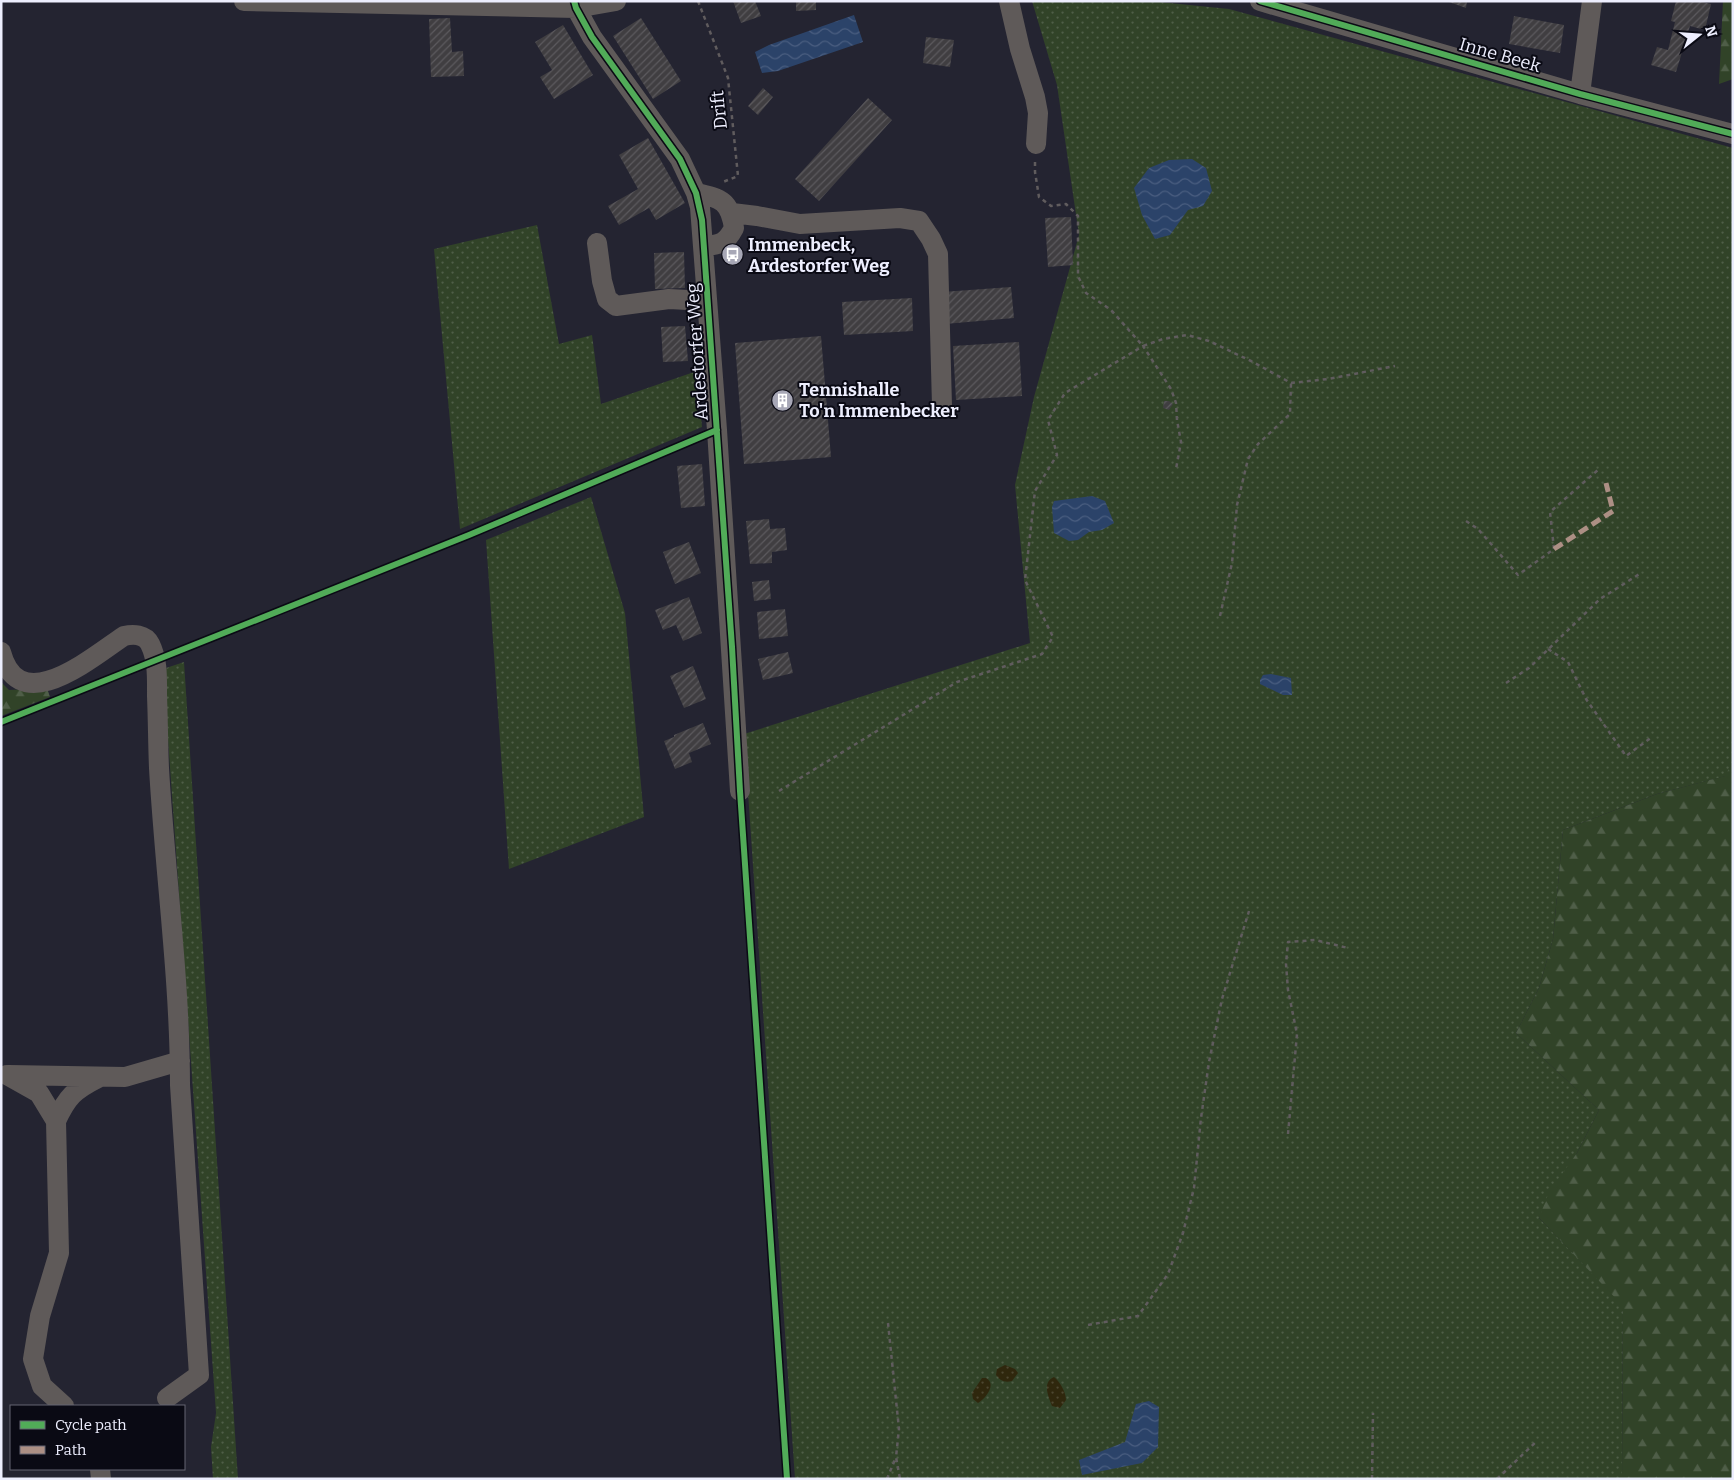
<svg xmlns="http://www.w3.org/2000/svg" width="1734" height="1480" viewBox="0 0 1734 1480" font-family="Bitter,serif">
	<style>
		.grass { fill: url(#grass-dots) }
		.forest { fill: url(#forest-firs) }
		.sand { fill: url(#sand-dots) }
		.water { fill: url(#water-waves) }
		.building { fill: url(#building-hatch) }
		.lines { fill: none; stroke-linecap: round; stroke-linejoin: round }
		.path { stroke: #605c5e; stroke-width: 2.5; stroke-dasharray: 4 4; stroke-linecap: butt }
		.minor { stroke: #5f5a59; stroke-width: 20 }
		.quiet { stroke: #ac8f84; stroke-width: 5; stroke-dasharray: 10 5; stroke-linecap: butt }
		.cycleway-casing { stroke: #0a0a14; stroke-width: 9 }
		.cycleway { stroke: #51ab58; stroke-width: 6 }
		.labels { text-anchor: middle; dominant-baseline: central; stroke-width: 4; stroke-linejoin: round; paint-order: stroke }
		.street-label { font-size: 18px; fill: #edeefe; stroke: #0a0a14 }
		.poi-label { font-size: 18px; font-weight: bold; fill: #edeefe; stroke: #0a0a14; text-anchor: start }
	</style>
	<defs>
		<pattern id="grass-dots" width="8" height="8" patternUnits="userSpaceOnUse" patternTransform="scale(1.25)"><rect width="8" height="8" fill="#314328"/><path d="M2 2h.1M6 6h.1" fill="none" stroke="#4f5e48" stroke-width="1.8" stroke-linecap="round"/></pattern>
		<pattern id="forest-firs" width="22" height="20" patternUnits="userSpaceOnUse" patternTransform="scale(1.25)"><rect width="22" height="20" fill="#314328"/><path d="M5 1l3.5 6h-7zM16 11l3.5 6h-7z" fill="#4f5e48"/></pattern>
		<pattern id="sand-dots" width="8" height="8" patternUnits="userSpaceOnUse" patternTransform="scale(1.25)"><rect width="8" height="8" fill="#2f270d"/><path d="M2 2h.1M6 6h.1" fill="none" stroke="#4d4731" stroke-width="1.8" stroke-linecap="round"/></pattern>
		<pattern id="water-waves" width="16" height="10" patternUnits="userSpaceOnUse" patternTransform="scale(1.25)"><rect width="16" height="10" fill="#2b4369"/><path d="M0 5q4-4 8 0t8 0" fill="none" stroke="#4a5e80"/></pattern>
		<pattern id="building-hatch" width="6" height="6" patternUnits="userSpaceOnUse" patternTransform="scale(1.25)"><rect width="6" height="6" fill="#403e41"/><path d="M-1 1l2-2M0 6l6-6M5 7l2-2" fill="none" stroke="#5c5a5e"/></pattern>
	</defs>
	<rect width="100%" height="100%" fill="#242431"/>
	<!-- grass -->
	<path class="grass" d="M 1032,1 L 1150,1 L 1229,9 L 1733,148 L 1733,761 L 1726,776 L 1657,794 L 1563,830 L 1553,939 L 1539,988 L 1516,1033 L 1599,1110 L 1577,1153 L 1539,1218 L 1623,1305 L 1622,1479 L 795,1479 L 744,734 L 1030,643 L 1015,485 L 1034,397 L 1079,235 L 1057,85 Z
		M 537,225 L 559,344 L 592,335 L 601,404 L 697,371 L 702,427 L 460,529 L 434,249 Z
		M 591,497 L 625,613 L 644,817 L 509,869 L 486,540 Z
		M 184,662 L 238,1479 L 213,1479 L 211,1447 L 216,1413 L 163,669 Z"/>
	<!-- forest -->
	<path class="forest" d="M 1723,1 L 1733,1 L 1733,79 L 1719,84 Z
		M 1,682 L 9,690 L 47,688 L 50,697 L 1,716 Z
		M 1733,761 L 1733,1479 L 1622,1479 L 1623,1306 L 1539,1218 L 1549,1192 L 1577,1153 L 1599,1110 L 1516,1033 L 1539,988 L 1553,939 L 1563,830 L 1657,794 L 1725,776 Z"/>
	<!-- sand -->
	<path class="sand" d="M 1005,1365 L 1015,1369 L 1018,1373 L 1012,1381 C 1005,1383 1000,1381 996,1375 L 997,1369 Z
		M 1054,1377 C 1060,1382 1066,1392 1066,1400 L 1060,1408 L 1052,1406 C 1048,1396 1042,1382 1054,1377 Z
		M 982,1378 L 986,1378 C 997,1384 986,1398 978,1403 L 973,1399 L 972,1393 Z"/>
	<!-- water -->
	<path class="water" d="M 854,15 L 863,42 L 778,71 L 762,73 L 755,52 L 769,45 Z
		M 1192,159 L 1206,168 L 1212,191 L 1203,206 L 1188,210 L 1170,235 L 1155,239 L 1142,215 L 1134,188 L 1149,168 L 1169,160 Z
		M 1092,496 L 1105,501 L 1114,523 L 1102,530 L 1089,532 L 1078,540 L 1069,541 L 1054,533 L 1052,507 L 1054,501 Z
		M 1271,674 L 1291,678 L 1292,695 L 1283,695 L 1260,684 L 1260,680 L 1263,675 Z
		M 1149,1401 L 1159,1407 L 1158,1447 L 1142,1463 L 1082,1475 L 1079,1460 L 1125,1442 L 1136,1404 Z"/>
	<!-- building -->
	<path class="building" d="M 733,1 L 755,1 L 761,16 L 741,23 Z
		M 796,1 L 816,1 L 816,10 L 796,11 Z
		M 1446,1 L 1467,1 L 1466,8 Z
		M 1676,1 L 1699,1 L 1711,4 L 1705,30 L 1690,26 L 1676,72 L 1651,65 L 1657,47 L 1668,50 L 1675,22 L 1671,21 Z
		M 1514,16 L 1564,25 L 1560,53 L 1509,44 Z
		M 450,18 L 452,52 L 463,51 L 464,76 L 431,77 L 429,19 Z
		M 641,18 L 681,81 L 653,99 L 613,36 Z
		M 563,25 L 593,75 L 554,99 L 540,77 L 552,70 L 535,42 Z
		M 926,37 L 954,40 L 950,67 L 923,63 Z
		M 763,88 L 773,97 L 758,115 L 748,106 Z
		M 868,98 L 892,120 L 819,201 L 795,179 Z
		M 648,138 L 685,203 L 656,220 L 649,208 L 619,225 L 608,206 L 638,189 L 619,155 Z
		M 1071,217 L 1073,265 L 1048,267 L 1045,218 Z
		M 684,252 L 685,288 L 655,289 L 654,253 Z
		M 1011,287 L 1014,318 L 945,324 L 942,292 Z
		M 912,298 L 913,331 L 844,335 L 842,302 Z
		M 685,326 L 688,361 L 663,362 L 661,327 Z
		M 821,336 L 831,457 L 744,464 L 735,343 Z
		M 1019,342 L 1022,396 L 956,400 L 953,346 Z
		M 1164,401 L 1169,401 L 1173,404 L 1169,410 L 1163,408 Z
		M 702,464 L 705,506 L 681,508 L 677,466 Z
		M 769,519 L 770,529 L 785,528 L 787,550 L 772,552 L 772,563 L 750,564 L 746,521 Z
		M 689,542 L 701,573 L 675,584 L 663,552 Z
		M 769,580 L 771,599 L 754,601 L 752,582 Z
		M 689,597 L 702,633 L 683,641 L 676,625 L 663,630 L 655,610 Z
		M 785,609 L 788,636 L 759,639 L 757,612 Z
		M 788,652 L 793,673 L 763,680 L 758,659 Z
		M 693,666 L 706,699 L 684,708 L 670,676 Z
		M 703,723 L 711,744 L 689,753 L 692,762 L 675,769 L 664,741 L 674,737 L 674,735 Z"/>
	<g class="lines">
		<!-- path -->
		<path class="path" d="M 698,1 L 728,78 L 738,176 L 723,182
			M 1035,162 L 1035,172 L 1039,197 L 1051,206 L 1066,204 L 1078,216 L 1078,276 L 1086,293 L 1111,310 L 1143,346 L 1163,339 L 1187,335 L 1209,341 L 1251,361 L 1291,383 L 1328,379 L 1395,366
			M 1466,521 L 1478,529 L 1518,575 L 1554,549 L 1550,512 L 1599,469
			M 1220,616 L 1232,563 L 1237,505 L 1248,459 L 1258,444 L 1290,414 L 1291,383
			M 1548,649 L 1568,662 L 1586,699 L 1626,756 L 1652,737
			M 1506,683 L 1529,668 L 1600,599 L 1641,573
			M 779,791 L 957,682 L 1042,654 L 1053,637 L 1025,580 L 1035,491 L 1057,455 L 1048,420 L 1065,393 L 1143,346 L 1171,389 L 1176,403 L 1177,420 L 1181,442 L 1176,469
			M 1288,1134 L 1297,1034 L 1288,990 L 1286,964 L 1288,942 L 1315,940 L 1348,948
			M 888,1323 L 899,1429 L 896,1457 L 900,1479
			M 1088,1325 L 1138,1316 L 1168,1274 L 1183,1233 L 1194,1188 L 1201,1118 L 1209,1062 L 1222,999 L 1249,911
			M 887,1479 L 896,1457
			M 1372,1479 L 1373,1413
			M 1497,1479 L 1537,1441"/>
		<!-- minor -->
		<path class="minor" d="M 244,1 L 576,8 L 616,1
			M 574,1 L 576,8 L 592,37 L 680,159 L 696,193 L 700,207 L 717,430 L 740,791
			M 1009,1 L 1020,49 L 1035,97 L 1038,113 L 1036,144
			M 1260,1 L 1580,94 L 1733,134
			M 1580,94 L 1592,1
			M 696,193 C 722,198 730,202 734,228 C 726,243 721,245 704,246
			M 732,213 L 757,216 L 800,224 L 900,218 L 919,221 L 931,239 L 938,254 L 942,406
			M 597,243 L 602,281 L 607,299 L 616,306 L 669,299 L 707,301
			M 1,652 C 19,720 91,658 124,636 C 133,634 145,634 150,644 C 158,660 157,678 157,696 C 158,720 158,744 159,768 C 165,873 180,979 180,1085 L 199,1375 L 167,1398
			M 7,1075 L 39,1093 L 56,1121 L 59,1253 L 40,1316 L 33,1359 L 42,1386 L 64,1406
			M 9,1075 L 125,1077 L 180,1061
			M 56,1121 C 67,1097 74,1090 98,1078
			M 100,1469 L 101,1479"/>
		<!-- quiet -->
		<path class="quiet" d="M 1554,549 L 1613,511 L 1606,483"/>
		<defs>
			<path id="cycleway" d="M 574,1 L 576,8 L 592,37 L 680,159 L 696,193 L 702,220 L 732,647 L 740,791 L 787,1479
				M 1260,1 L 1580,94 L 1733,134
				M 1,722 L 469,535 L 717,430"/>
		</defs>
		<!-- cycleway casing -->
		<use href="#cycleway" class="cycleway-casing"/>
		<!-- cycleway -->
		<use href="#cycleway" class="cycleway"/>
	</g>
	<!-- icons -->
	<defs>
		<symbol id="bus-disc" viewBox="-11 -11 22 22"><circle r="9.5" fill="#a7a7b6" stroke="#0a0a14"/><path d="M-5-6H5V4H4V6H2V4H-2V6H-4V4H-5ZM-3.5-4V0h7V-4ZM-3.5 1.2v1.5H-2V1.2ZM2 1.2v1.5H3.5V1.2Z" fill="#fff"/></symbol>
		<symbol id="building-disc" viewBox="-11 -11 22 22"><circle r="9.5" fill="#a7a7b6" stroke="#0a0a14"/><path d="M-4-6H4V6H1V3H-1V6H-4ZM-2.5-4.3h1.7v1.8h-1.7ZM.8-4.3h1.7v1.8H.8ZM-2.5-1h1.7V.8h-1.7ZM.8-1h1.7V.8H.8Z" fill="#fff"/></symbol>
	</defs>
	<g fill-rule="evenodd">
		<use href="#bus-disc" x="720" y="242" width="25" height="25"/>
		<use href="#building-disc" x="770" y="388" width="25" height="25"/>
	</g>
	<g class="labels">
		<!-- street labels -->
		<g class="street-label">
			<text transform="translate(1500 55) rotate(16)">Inne Beek</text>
			<text transform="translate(719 110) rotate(-96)">Drift</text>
			<text transform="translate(697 352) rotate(-94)">Ardestorfer Weg</text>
		</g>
		<!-- poi labels -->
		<g class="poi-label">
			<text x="748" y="245">Immenbeck,<tspan x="748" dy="21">Ardestorfer Weg</tspan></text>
			<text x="799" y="390">Tennishalle<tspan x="799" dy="21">To'n Immenbecker</tspan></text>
		</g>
	</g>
	<!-- border -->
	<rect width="1734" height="1480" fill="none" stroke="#edeefe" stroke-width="5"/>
	<!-- legend -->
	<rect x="10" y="1405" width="175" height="65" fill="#0a0a14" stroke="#656572"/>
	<rect x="20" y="1421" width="25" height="8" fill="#51ab58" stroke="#656572"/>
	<text x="55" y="1430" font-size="15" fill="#edeefe">Cycle path</text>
	<rect x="20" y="1446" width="25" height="8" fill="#ac8f84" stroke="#656572"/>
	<text x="55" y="1455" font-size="15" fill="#edeefe">Path</text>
	<!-- north arrow -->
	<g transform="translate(1699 35) rotate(73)" stroke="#0a0a14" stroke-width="4" paint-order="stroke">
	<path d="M0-4L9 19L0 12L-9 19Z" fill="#edeefe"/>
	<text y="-8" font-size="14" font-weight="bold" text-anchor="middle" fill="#edeefe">N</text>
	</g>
</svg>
